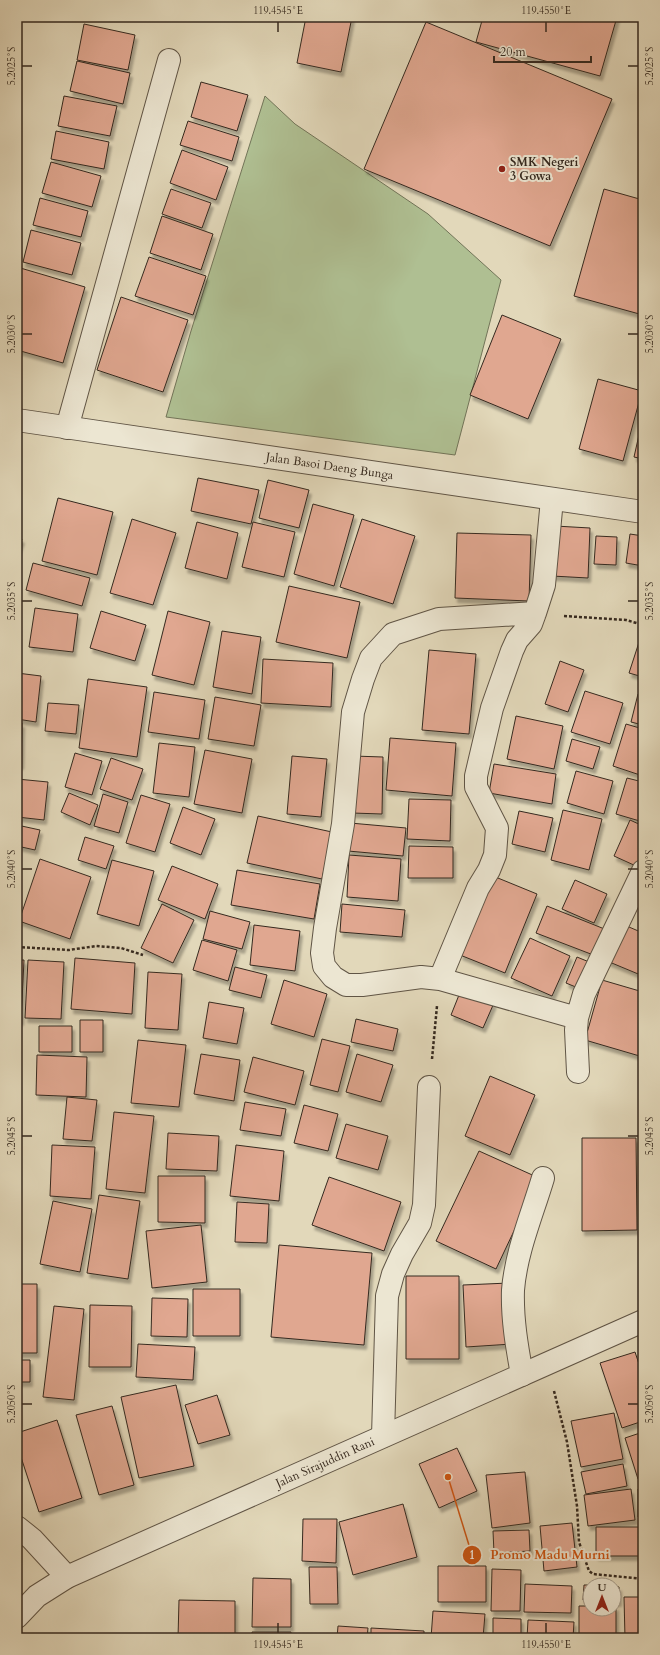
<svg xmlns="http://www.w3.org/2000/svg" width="660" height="1655" viewBox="0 0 660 1655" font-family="Cardo,serif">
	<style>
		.green { fill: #afbf92; stroke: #727458 }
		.building { fill: #e0a790; stroke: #35291f; filter: url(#shadow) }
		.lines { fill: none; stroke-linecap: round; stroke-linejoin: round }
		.minor-casing { stroke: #605546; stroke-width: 24 }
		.tertiary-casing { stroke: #605546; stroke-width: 24 }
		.path { stroke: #35291f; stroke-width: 2.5; stroke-dasharray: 3 2; stroke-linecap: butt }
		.minor { stroke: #ece6d2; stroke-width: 22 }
		.tertiary { stroke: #ece6d2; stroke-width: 22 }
		.ticks { fill: none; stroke: #35291f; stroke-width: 1.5 }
		.poi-dot { fill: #8f2418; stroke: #ece6d2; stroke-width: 1.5 }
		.labels { text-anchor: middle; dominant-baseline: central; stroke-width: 4; stroke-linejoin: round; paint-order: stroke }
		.poi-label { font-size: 12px; font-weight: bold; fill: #35291f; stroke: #ece6d2; text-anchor: start }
		.street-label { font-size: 12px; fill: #35291f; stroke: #ece6d2 }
		.leader { fill: none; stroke: #cd520f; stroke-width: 1.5 }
		.callout-dot { fill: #cd520f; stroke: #ece6d2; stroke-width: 1.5 }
		.mark-label { font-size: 12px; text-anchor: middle; font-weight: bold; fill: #fff }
		.callout-label { font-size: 13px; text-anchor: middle; font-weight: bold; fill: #cd520f; stroke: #ece6d2; stroke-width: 4; stroke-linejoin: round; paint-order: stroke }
		.neatline { fill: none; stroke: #35291f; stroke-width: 1.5 }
		.ticks-label { font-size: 10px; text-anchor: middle; fill: #35291f }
	</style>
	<defs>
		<filter id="shadow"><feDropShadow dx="2.5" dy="4.5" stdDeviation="1" flood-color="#0004"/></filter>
	</defs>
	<rect width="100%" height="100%" fill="#e2d8ba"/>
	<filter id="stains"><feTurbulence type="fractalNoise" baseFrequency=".005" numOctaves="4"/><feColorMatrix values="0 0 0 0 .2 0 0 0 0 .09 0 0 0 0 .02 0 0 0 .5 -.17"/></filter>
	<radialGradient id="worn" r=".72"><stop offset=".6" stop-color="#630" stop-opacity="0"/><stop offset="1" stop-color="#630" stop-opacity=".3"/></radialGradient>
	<!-- green -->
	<path class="green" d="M 265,96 L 295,124 L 428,214 L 501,280 L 455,455 L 166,417 L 191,331 Z"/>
	<!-- building -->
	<path class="building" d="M 306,17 L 352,17 L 341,72 L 297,63 Z
		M 483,17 L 617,17 L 600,76 L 476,42 Z
		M 426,22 L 612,99 L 550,246 L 364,169 Z
		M 84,24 L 135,35 L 128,70 L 77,60 Z
		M 77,61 L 130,73 L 123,104 L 70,91 Z
		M 201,82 L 248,95 L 237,131 L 191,117 Z
		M 64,96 L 117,106 L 110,136 L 58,126 Z
		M 188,121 L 239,137 L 232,161 L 180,145 Z
		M 56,131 L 109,142 L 104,169 L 51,159 Z
		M 182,150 L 228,167 L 216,200 L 170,183 Z
		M 51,162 L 101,176 L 92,207 L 42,193 Z
		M 171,189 L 211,203 L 202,228 L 162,214 Z
		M 604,189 L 643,200 L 643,315 L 574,296 Z
		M 40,198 L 88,211 L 81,237 L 33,225 Z
		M 162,216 L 213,234 L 201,270 L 150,253 Z
		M 31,230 L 81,243 L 72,275 L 23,262 Z
		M 149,257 L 206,276 L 193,315 L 135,296 Z
		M 17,267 L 85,287 L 63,363 L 17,350 Z
		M 121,297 L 188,320 L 163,392 L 97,370 Z
		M 502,315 L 561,339 L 528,419 L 470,395 Z
		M 598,379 L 642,391 L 623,461 L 579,449 Z
		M 643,417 L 643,459 L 634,457 Z
		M 198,478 L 259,490 L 251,524 L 191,511 Z
		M 268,480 L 309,490 L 299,528 L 259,518 Z
		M 58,498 L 113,512 L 97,575 L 42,561 Z
		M 313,504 L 354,515 L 334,586 L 294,574 Z
		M 132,519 L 176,533 L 153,605 L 110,593 Z
		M 362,519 L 415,536 L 393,604 L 340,587 Z
		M 197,522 L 238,533 L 227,579 L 185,568 Z
		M 253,522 L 295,532 L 284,577 L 242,567 Z
		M 555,526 L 590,528 L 588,578 L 552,576 Z
		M 457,533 L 531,535 L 529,601 L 455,598 Z
		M 630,534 L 643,536 L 643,566 L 626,563 Z
		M 596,536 L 617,537 L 616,565 L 594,564 Z
		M 17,537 L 22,539 L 17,552 Z
		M 33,563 L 90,578 L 82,606 L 26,590 Z
		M 289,586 L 360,602 L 347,658 L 276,642 Z
		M 35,608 L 78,614 L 73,652 L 29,647 Z
		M 101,611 L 146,625 L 135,661 L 90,648 Z
		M 168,611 L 210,622 L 194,685 L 152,675 Z
		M 222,631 L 261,637 L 252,694 L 213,687 Z
		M 642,633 L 643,634 L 643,677 L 629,673 Z
		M 429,650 L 476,654 L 469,734 L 422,730 Z
		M 263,659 L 333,663 L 331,707 L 261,703 Z
		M 560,661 L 584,670 L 568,712 L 545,704 Z
		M 17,673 L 41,676 L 36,722 L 17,719 Z
		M 88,679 L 147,687 L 137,757 L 79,748 Z
		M 585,691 L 623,703 L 610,744 L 571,732 Z
		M 154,692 L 205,700 L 199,739 L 148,732 Z
		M 638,694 L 643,695 L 643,725 L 631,722 Z
		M 215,697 L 261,705 L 254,746 L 208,739 Z
		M 48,703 L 79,705 L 76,734 L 45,731 Z
		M 516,716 L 563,726 L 554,769 L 507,759 Z
		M 17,723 L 22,723 L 21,765 L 17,765 Z
		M 626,724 L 643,729 L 643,776 L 613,766 Z
		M 390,738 L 456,743 L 452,796 L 386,790 Z
		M 572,739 L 600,747 L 593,769 L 566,761 Z
		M 159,743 L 195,747 L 189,797 L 153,793 Z
		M 205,750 L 252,759 L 242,813 L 194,804 Z
		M 75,753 L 102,761 L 92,795 L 65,787 Z
		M 292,756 L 327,759 L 321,817 L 287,814 Z
		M 353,756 L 383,757 L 382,814 L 352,813 Z
		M 111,758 L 143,769 L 132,800 L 100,789 Z
		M 494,764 L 556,774 L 552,804 L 489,793 Z
		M 576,771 L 613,781 L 604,814 L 567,803 Z
		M 627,778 L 643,782 L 643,822 L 616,814 Z
		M 17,779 L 48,782 L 44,820 L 17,817 Z
		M 69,793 L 98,805 L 90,825 L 61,812 Z
		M 103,794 L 128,802 L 119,833 L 94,826 Z
		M 141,795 L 170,804 L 155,852 L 126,843 Z
		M 409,799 L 451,800 L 450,841 L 407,839 Z
		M 183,807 L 215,819 L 201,855 L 170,843 Z
		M 563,810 L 602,819 L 589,870 L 551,860 Z
		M 519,811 L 553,818 L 545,852 L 512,844 Z
		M 258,816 L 332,832 L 322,879 L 247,863 Z
		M 630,820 L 643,826 L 643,850 L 636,866 L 614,856 Z
		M 350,823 L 406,828 L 403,856 L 348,851 Z
		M 17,825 L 40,830 L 35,850 L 17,846 Z
		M 85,837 L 114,846 L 106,869 L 78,860 Z
		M 409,846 L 453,847 L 453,878 L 408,878 Z
		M 349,855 L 401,859 L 398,901 L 347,897 Z
		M 40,859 L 91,877 L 70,939 L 19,921 Z
		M 112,860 L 154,871 L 139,926 L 97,914 Z
		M 172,866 L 218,884 L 205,919 L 158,900 Z
		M 237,870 L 320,884 L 314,919 L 231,905 Z
		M 493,876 L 537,894 L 505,973 L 460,955 Z
		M 575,880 L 607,894 L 594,923 L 562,909 Z
		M 162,904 L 194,920 L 173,963 L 141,948 Z
		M 342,904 L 405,910 L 402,937 L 340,932 Z
		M 547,906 L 607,930 L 596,956 L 536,933 Z
		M 210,911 L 250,922 L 242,949 L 203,939 Z
		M 622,924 L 643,933 L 643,976 L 607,961 Z
		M 254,925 L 300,931 L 295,971 L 250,965 Z
		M 530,938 L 570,956 L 552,996 L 511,978 Z
		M 202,940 L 237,950 L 228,981 L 193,970 Z
		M 577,957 L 594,964 L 583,990 L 566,983 Z
		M 75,958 L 135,963 L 132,1014 L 71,1009 Z
		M 17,960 L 24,960 L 21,1021 L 17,1020 Z
		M 28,960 L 64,962 L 61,1019 L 25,1018 Z
		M 235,967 L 267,975 L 261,998 L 229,990 Z
		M 148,972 L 182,974 L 178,1030 L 145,1028 Z
		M 284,980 L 327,994 L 314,1037 L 271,1024 Z
		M 602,980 L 643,992 L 643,1057 L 585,1040 Z
		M 461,990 L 494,1003 L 483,1028 L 451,1015 Z
		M 209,1002 L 244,1008 L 237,1044 L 203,1038 Z
		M 356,1019 L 398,1029 L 393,1051 L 351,1042 Z
		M 80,1020 L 103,1020 L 103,1052 L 80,1052 Z
		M 39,1026 L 72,1026 L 72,1052 L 39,1052 Z
		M 322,1039 L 350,1046 L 338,1092 L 310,1085 Z
		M 138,1040 L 186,1045 L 179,1107 L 131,1103 Z
		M 201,1054 L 240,1060 L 234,1101 L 194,1094 Z
		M 357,1054 L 393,1065 L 381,1102 L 346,1092 Z
		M 37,1055 L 87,1057 L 86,1097 L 36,1095 Z
		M 253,1057 L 304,1071 L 295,1105 L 244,1092 Z
		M 490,1076 L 535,1095 L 510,1155 L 465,1136 Z
		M 67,1097 L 97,1100 L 92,1141 L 63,1139 Z
		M 245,1102 L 286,1109 L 281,1136 L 240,1130 Z
		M 304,1105 L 338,1114 L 328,1151 L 294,1143 Z
		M 114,1112 L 154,1116 L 145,1193 L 106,1189 Z
		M 346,1124 L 388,1136 L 378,1170 L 336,1158 Z
		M 168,1133 L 219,1136 L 217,1171 L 166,1169 Z
		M 582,1138 L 636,1138 L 637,1230 L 582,1231 Z
		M 52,1145 L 95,1147 L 91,1199 L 50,1196 Z
		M 236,1145 L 284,1151 L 279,1201 L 230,1196 Z
		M 479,1151 L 539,1178 L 496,1269 L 436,1241 Z
		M 158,1176 L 205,1176 L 205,1223 L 158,1222 Z
		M 329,1177 L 401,1202 L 384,1251 L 312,1225 Z
		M 99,1195 L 140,1201 L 128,1279 L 87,1273 Z
		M 53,1201 L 92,1209 L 80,1272 L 40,1264 Z
		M 237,1202 L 269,1204 L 267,1243 L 235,1242 Z
		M 201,1225 L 207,1282 L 152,1288 L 146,1231 Z
		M 279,1245 L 372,1253 L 364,1345 L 271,1337 Z
		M 406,1276 L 459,1276 L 459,1359 L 406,1359 Z
		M 509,1283 L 512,1344 L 466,1347 L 463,1285 Z
		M 17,1284 L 37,1284 L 37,1353 L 17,1353 Z
		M 193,1289 L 240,1289 L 240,1336 L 193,1336 Z
		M 152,1298 L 188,1299 L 187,1337 L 151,1336 Z
		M 90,1305 L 132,1306 L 131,1367 L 89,1367 Z
		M 54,1306 L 84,1309 L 74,1400 L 43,1397 Z
		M 138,1344 L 195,1347 L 193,1380 L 136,1377 Z
		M 635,1352 L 643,1376 L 643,1421 L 622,1428 L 600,1363 Z
		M 17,1360 L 30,1360 L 30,1382 L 17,1382 Z
		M 176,1385 L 194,1466 L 139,1478 L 121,1397 Z
		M 17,1389 L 18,1389 L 19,1423 L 17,1423 Z
		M 217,1395 L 230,1435 L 198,1444 L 185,1405 Z
		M 112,1406 L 134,1485 L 99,1495 L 76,1415 Z
		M 614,1413 L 623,1459 L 581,1467 L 571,1421 Z
		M 57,1420 L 82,1498 L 39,1512 L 17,1445 L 17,1433 Z
		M 643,1432 L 643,1477 L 638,1479 L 625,1438 Z
		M 457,1448 L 477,1491 L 439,1508 L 419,1464 Z
		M 623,1464 L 627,1486 L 586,1494 L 581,1472 Z
		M 525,1472 L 530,1523 L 492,1528 L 486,1475 Z
		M 631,1489 L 635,1520 L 588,1526 L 584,1495 Z
		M 638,1489 L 643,1489 L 643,1517 L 638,1517 Z
		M 403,1504 L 417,1557 L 353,1575 L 339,1522 Z
		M 303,1519 L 337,1519 L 336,1563 L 302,1561 Z
		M 572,1523 L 577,1567 L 544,1571 L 540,1526 Z
		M 596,1527 L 640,1527 L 640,1556 L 596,1556 Z
		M 529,1530 L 530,1551 L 494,1553 L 493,1531 Z
		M 438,1566 L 486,1566 L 486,1602 L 438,1602 Z
		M 309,1567 L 337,1567 L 338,1604 L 310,1604 Z
		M 492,1569 L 521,1570 L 520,1611 L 491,1611 Z
		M 253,1578 L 291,1579 L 291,1627 L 252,1627 Z
		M 525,1584 L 572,1586 L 571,1613 L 524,1612 Z
		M 584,1585 L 590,1585 L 590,1601 L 583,1600 Z
		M 614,1586 L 619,1587 L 619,1602 L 614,1602 Z
		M 624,1597 L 643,1597 L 643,1638 L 625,1638 Z
		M 179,1600 L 235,1601 L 235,1638 L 178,1638 Z
		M 579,1606 L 590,1606 L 590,1609 L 614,1609 L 614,1606 L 616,1606 L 616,1638 L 579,1638 Z
		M 433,1611 L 485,1614 L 483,1638 L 431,1638 Z
		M 493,1618 L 521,1619 L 521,1638 L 493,1638 Z
		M 528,1620 L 574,1622 L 573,1638 L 527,1638 Z
		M 338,1626 L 368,1628 L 367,1638 L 337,1638 Z
		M 371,1628 L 424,1631 L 424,1638 L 371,1638 Z
		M 252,1632 L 291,1632 L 291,1638 L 252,1638 Z"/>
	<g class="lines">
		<defs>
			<path id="minor" d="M 67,428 L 169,60
				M 535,613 L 439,619 L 393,634 L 371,658 L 363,679 L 353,712 L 343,824 L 325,928 L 322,953 L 324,966 L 333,977 L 346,985 L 362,985 L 421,977 L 440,979 L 577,1018
				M 440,979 L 478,888 L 489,870 L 495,855 L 497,828 L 476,787 L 476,776 L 492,708 L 512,651 L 517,640 L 531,624 L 535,613 L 544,585 L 552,499
				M 578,1072 L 576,1030 L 577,1018 L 584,994 L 643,871
				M 522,1375 C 517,1347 512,1319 513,1290 C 516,1252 532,1215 543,1178
				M 383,1436 L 387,1296 L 393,1274 L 402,1254 L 420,1223 L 424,1205 L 429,1087
				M 17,1527 L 32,1539 L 67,1577"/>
			<g id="tertiary">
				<path id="s1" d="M 17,420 L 643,512"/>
				<path id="s2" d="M 17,1617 L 37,1596 L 67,1577 L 643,1321"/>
			</g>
		</defs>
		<!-- minor casing -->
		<use href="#minor" class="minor-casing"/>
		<!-- tertiary casing -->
		<use href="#tertiary" class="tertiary-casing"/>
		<!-- path -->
		<path class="path" d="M 564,616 L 626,620 L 643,625
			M 17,947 L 69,950 L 96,946 L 121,948 L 143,955
			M 432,1059 L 437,1006
			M 554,1391 L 567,1442 L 577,1506 L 579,1542 L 589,1571 L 593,1574 L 643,1579"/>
		<!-- minor -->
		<use href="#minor" class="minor"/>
		<!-- tertiary -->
		<use href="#tertiary" class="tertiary"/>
	</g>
	<!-- ticks -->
	<path class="ticks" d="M 278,22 L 278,32M 546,22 L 546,32M 22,66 L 32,66M 628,66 L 638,66M 22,334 L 32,334M 628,334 L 638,334M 22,601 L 32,601M 628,601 L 638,601M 22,869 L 32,869M 628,869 L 638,869M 22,1136 L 32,1136M 628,1136 L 638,1136M 22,1404 L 32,1404M 628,1404 L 638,1404M 278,1623 L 278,1633M 546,1623 L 546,1633"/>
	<!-- markers -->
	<circle class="poi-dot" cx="502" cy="169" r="4"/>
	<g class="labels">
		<!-- poi labels -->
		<g class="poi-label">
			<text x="510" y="162">SMK Negeri<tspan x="510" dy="14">3 Gowa</tspan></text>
		</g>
		<!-- street labels -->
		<g class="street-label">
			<text stroke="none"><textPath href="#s1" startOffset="316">Jalan Basoi Daeng Bunga</textPath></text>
			<text stroke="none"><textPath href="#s2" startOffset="347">Jalan Sirajuddin Rani</textPath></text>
		</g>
	</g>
	<!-- callouts -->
	<path class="leader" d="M448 1477L472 1555"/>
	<g class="callout-dot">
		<circle cx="448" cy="1477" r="4"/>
		<circle cx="472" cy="1555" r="10"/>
	</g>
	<g class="mark-label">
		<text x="472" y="1559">1</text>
	</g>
	<g class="callout-label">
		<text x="550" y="1559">Promo Madu Murni</text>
	</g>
	<!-- margin -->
	<rect width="660" height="1655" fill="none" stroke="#e2d8ba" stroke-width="44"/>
	<!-- north arrow -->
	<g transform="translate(602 1597)"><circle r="19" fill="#ece6d2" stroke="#a39a8a"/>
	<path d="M0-3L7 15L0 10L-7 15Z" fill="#8f2418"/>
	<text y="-6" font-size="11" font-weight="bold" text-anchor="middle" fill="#35291f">U</text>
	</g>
	<!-- scale -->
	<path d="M494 56v6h97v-6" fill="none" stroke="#35291f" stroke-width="2"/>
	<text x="500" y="56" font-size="12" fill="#35291f" stroke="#ece6d2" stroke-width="3" paint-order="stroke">20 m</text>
	<rect x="22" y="22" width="616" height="1611" class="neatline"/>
	<g class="ticks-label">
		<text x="278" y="14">119.4545°E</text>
		<text x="546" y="14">119.4550°E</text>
		<text transform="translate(11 66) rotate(-90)" y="4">5.2025°S</text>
		<text transform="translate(649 66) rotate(-90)" y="4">5.2025°S</text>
		<text transform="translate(11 334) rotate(-90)" y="4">5.2030°S</text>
		<text transform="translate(649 334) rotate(-90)" y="4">5.2030°S</text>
		<text transform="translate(11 601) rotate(-90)" y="4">5.2035°S</text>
		<text transform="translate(649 601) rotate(-90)" y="4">5.2035°S</text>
		<text transform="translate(11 869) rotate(-90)" y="4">5.2040°S</text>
		<text transform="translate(649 869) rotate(-90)" y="4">5.2040°S</text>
		<text transform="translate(11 1136) rotate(-90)" y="4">5.2045°S</text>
		<text transform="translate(649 1136) rotate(-90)" y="4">5.2045°S</text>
		<text transform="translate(11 1404) rotate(-90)" y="4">5.2050°S</text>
		<text transform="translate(649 1404) rotate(-90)" y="4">5.2050°S</text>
		<text x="278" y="1648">119.4545°E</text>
		<text x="546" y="1648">119.4550°E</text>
	</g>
	<rect width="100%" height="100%" filter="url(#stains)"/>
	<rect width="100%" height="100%" fill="url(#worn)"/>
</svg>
